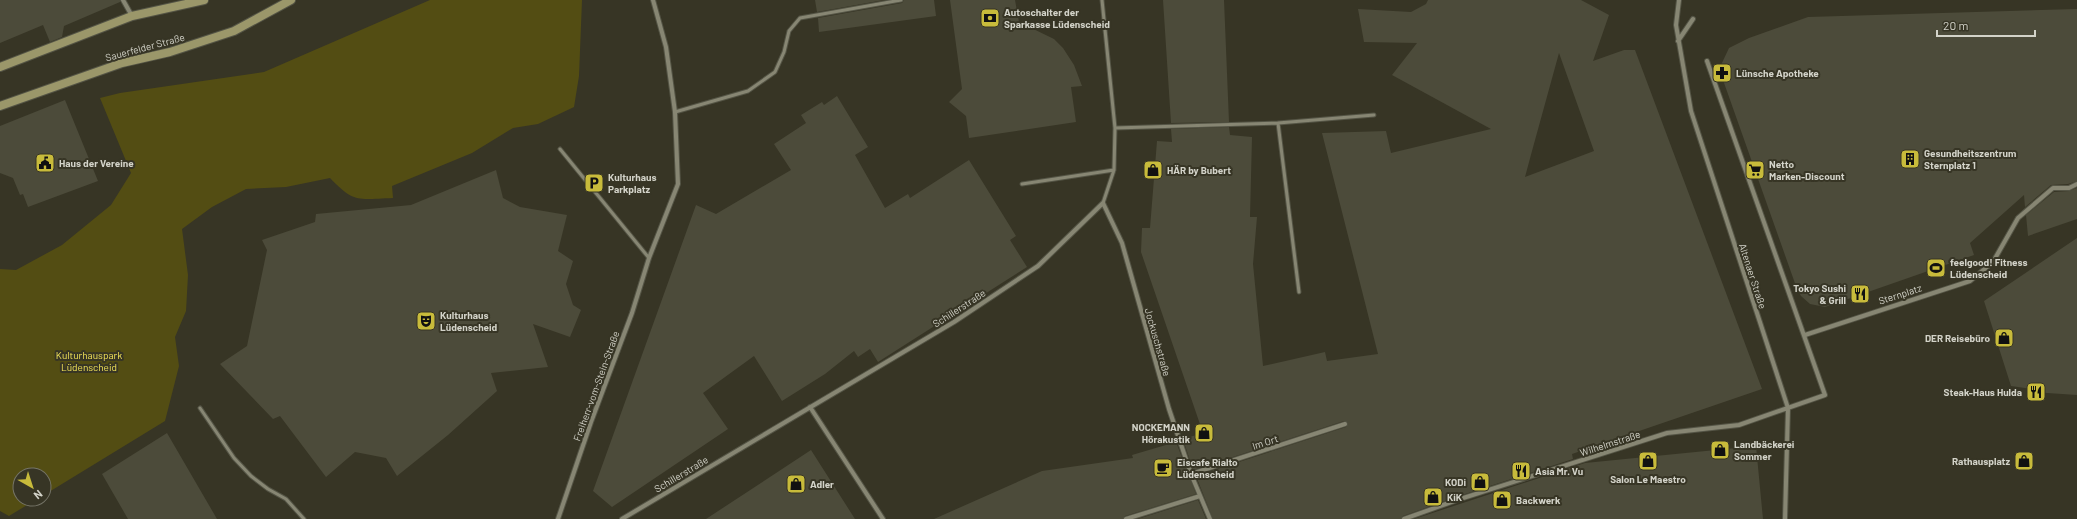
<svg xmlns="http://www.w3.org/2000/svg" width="2077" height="519" viewBox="0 0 2077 519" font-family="Barlow,sans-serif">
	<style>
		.green { fill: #534d13 }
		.building { fill: #4c4b3a; fill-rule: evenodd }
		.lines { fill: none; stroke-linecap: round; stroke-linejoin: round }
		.lane-casing { stroke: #545445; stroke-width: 5 }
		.street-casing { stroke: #545445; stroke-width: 6 }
		.secondary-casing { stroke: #545445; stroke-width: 10 }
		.lane { stroke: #878673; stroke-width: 3 }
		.street { stroke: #878673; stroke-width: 4 }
		.secondary { stroke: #9b976a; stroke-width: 8 }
		.labels { text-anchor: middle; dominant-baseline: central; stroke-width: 4; stroke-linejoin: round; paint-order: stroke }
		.poi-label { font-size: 10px; font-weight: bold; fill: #d3d3c9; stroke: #373525; text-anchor: start }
		.street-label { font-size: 10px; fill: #d3d3c9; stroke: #373525 }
		.park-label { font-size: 10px; fill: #f2e358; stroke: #373525 }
	</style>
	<rect width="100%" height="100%" fill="#373525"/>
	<!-- green -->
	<path class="green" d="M 430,0 L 582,0 L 579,76 L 574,107 L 538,124 L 513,128 L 472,153 L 392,186 L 393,198 C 358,199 355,204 330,178 L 286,187 L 246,189 L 212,207 L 182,229 L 188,275 L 186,311 L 175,337 L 179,366 L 165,421 L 44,495 L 44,475 L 20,475 L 20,499 L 37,499 L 9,516 L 0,511 L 0,269 L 16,270 L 62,245 L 111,205 L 131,173 L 100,98 L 120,93 L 264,72 Z"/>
	<!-- building -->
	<path class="building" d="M 0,0 L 120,0 L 120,2 L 64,26 L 62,37 L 50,42 L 43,25 L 0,43 Z
		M 815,0 L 884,0 L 817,12 Z
		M 904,0 L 934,0 L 936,16 L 819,32 L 818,18 L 902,3 Z
		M 950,0 L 1015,0 L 1019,22 L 1054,39 L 1063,48 L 1074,65 L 1082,86 L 1071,87 L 1076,122 L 969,138 L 966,116 L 949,102 L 962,89 Z
		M 1163,0 L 1224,0 L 1229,122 L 1171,123 Z
		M 1428,0 L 1581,0 L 1609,15 L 1593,61 L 1624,50 L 1635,50 L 1762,389 L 1572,454 L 1573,459 L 1456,497 L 1403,516 L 1401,519 L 1213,519 L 1196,476 L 1346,427 L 1348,423 L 1344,421 L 1193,470 L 1183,439 L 1203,433 L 1141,252 L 1142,228 L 1150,228 L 1157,141 L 1172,142 L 1171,129 L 1229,127 L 1230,135 L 1252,137 L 1250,217 L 1257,217 L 1253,264 L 1263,366 L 1325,352 L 1327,361 L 1378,354 L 1322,133 L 1386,131 L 1391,153 L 1491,129 L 1392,75 L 1417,43 L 1364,42 L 1358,9 L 1411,12 L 1426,4 ZM 1559,53 L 1594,151 L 1525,177 L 1532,151 Z
		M 2077,9 L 2077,181 L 2068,184 L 2051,185 L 2025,207 L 2024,195 L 1970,243 L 1974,255 L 1825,307 L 1810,304 L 1801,296 L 1797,289 L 1723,80 L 1721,65 L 1729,48 L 1749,38 L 1808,17 Z
		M 837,96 L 868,147 L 855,155 L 885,208 L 908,194 L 910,198 L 969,160 L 1016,236 L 1010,240 L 1027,267 L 878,362 L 870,349 L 858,357 L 854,351 L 825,374 L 782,401 L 754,356 L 703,393 L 728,429 L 612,507 L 593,491 L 696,205 L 716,214 L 791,170 L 774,144 L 806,123 L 801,115 L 822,102 L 824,105 Z
		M 65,100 L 98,181 L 28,207 L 23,194 L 20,195 L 13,178 L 0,173 L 0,126 Z
		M 496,170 L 503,198 L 520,207 L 567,215 L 558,251 L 573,261 L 566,284 L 573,305 L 581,310 L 570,337 L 533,324 L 548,367 L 491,373 L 497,391 L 448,435 L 397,476 L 386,458 L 355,452 L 326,477 L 280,416 L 273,419 L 220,364 L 247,346 L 267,250 L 262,240 L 315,222 L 316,214 L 411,205 Z
		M 2077,188 L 2077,219 L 2028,236 L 2026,215 L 2054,192 L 2069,191 Z
		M 2077,238 L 2077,395 L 2032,392 L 2032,389 L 2011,386 L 1984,301 Z
		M 167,433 L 217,519 L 128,519 L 102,474 Z
		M 1176,442 L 1196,494 L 1125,516 L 1123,519 L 934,519 L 1042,471 L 1133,458 L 1132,455 Z
		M 1756,446 L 1763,519 L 1414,519 L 1585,463 Z
		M 811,450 L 855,519 L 706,519 Z
		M 1198,500 L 1206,519 L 1138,519 Z"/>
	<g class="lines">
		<defs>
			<path id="lane" d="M 1102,0 L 1115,128 L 1114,170 L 1103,203
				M 675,112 L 748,91 L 775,72 L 784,52 L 789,31 L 800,18 L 901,0
				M 1278,123 L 1299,292
				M 1115,128 L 1278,123 L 1374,115
				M 560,149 L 649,258
				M 1022,184 L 1114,170
				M 200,408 L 234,458 L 251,476 L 268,489 L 286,499 L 304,519"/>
			<path id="street" d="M 123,0 L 132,16
				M 1679,0 L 1676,25 L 1691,111 L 1788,408 L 1785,519
				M 1678,41 L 1693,19
				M 1805,335 L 1970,281 L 1993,262 L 2018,218 L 2053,188 L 2069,188 L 2077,184
				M 810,407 L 883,519
				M 1191,474 L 1345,424
				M 558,519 L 591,422 L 632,313 L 649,258 L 678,184 L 675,112 L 666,47 L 653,0
				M 622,519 L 954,322 L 1038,266 L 1103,203 L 1122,243 L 1169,409 L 1191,474 L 1210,519
				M 1126,519 L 1200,496
				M 1404,519 L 1457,500 L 1667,433 L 1739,425 L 1825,395 L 1707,61"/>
			<path id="secondary" d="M 0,67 L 132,16 L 204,0
				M 0,106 L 122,63 L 170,52 L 234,31 L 291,0"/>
		</defs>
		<!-- lane casing -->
		<use href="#lane" class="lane-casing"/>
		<!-- street casing -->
		<use href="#street" class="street-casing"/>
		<!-- secondary casing -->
		<use href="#secondary" class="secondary-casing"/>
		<!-- lane -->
		<use href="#lane" class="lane"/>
		<!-- street -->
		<use href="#street" class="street"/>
		<!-- secondary -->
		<use href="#secondary" class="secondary"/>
	</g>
	<!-- icons -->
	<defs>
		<symbol id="bank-square" viewBox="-11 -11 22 22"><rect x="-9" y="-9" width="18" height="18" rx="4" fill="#c8bb3b" stroke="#373525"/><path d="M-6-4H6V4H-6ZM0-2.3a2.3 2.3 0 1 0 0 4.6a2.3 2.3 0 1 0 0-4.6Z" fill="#111"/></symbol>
		<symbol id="pharmacy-square" viewBox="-11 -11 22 22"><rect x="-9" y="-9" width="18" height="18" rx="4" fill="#c8bb3b" stroke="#373525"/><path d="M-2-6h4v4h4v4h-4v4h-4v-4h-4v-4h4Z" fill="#111"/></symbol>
		<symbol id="building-square" viewBox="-11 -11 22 22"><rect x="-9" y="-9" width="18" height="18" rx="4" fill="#c8bb3b" stroke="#373525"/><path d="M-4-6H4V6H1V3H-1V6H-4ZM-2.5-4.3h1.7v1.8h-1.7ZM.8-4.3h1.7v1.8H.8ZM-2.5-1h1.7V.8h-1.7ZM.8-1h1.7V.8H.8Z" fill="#111"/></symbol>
		<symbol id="civic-square" viewBox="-11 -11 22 22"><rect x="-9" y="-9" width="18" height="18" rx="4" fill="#c8bb3b" stroke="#373525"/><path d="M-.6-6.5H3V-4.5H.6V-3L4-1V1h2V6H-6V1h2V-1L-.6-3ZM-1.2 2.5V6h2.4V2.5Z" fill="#111"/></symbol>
		<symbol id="shop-square" viewBox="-11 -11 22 22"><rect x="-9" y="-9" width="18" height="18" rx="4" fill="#c8bb3b" stroke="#373525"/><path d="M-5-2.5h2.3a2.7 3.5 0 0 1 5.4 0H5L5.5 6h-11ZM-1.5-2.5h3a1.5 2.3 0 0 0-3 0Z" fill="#111"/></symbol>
		<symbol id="supermarket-square" viewBox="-11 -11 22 22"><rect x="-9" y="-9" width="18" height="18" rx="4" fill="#c8bb3b" stroke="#373525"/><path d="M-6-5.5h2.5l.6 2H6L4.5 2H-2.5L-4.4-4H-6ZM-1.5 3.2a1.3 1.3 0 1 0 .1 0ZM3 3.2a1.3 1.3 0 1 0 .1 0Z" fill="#111"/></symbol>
		<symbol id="parking-square" viewBox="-11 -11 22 22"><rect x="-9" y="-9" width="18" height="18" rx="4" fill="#c8bb3b" stroke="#373525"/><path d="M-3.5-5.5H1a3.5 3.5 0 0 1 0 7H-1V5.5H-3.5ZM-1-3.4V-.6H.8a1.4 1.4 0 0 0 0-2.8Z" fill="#111"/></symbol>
		<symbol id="stadium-square" viewBox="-11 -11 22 22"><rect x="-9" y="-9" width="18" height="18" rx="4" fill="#c8bb3b" stroke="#373525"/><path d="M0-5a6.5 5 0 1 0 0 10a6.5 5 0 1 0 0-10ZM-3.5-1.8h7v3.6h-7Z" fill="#111"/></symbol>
		<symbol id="restaurant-square" viewBox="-11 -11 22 22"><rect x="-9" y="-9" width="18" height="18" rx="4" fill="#c8bb3b" stroke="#373525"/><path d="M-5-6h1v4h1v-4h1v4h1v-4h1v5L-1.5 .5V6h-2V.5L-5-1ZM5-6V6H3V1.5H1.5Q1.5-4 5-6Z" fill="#111"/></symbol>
		<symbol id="theatre-square" viewBox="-11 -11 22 22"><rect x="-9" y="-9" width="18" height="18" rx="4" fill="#c8bb3b" stroke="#373525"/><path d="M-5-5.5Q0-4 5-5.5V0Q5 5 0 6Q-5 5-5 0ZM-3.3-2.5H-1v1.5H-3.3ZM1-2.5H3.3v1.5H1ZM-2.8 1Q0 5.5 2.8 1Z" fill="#111"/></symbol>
		<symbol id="cafe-square" viewBox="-11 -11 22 22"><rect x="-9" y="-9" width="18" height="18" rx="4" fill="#c8bb3b" stroke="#373525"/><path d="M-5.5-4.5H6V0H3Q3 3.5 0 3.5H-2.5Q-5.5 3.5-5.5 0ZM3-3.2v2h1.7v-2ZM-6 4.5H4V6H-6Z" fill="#111"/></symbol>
	</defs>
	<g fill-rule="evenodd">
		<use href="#bank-square" x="979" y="7" width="22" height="22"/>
		<use href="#pharmacy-square" x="1711" y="62" width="22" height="22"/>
		<use href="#building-square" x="1899" y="148" width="22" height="22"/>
		<use href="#civic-square" x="34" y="152" width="22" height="22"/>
		<use href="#shop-square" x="1142" y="159" width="22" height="22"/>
		<use href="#supermarket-square" x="1744" y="159" width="22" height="22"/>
		<use href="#parking-square" x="583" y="172" width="22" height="22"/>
		<use href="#stadium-square" x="1925" y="257" width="22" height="22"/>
		<use href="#restaurant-square" x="1849" y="283" width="22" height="22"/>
		<use href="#theatre-square" x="415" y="310" width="22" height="22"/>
		<use href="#shop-square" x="1993" y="327" width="22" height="22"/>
		<use href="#restaurant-square" x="2025" y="381" width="22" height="22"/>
		<use href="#shop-square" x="1193" y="422" width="22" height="22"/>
		<use href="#shop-square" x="1709" y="439" width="22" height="22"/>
		<use href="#shop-square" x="1637" y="450" width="22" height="22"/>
		<use href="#shop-square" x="2013" y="450" width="22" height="22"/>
		<use href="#cafe-square" x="1152" y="457" width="22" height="22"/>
		<use href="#restaurant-square" x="1510" y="460" width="22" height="22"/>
		<use href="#shop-square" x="1469" y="471" width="22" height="22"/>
		<use href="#shop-square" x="785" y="473" width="22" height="22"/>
		<use href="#shop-square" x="1422" y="486" width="22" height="22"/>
		<use href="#shop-square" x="1491" y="489" width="22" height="22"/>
	</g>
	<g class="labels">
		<!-- poi labels -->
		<g class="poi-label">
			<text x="1004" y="12">Autoschalter der<tspan x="1004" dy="12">Sparkasse Lüdenscheid</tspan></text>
			<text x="1736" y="73">Lünsche Apotheke</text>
			<text x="1924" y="153">Gesundheitszentrum<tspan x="1924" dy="12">Sternplatz 1</tspan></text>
			<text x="59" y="163">Haus der Vereine</text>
			<text x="1769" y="164">Netto<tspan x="1769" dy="12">Marken-Discount</tspan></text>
			<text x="1167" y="170">HÄR by Bubert</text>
			<text x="608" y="177">Kulturhaus<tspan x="608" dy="12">Parkplatz</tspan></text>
			<text x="1950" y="262">feelgood! Fitness<tspan x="1950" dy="12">Lüdenscheid</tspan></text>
			<text x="1846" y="288" text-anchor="end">Tokyo Sushi<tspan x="1846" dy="12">&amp; Grill</tspan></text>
			<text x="440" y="315">Kulturhaus<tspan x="440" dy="12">Lüdenscheid</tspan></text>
			<text x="1990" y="338" text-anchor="end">DER Reisebüro</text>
			<text x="2022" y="392" text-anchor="end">Steak-Haus Hulda</text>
			<text x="1190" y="427" text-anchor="end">NOCKEMANN<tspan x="1190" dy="12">Hörakustik</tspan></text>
			<text x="1734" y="444">Landbäckerei<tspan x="1734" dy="12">Sommer</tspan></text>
			<text x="2010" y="461" text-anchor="end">Rathausplatz</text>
			<text x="1177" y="462">Eiscafe Rialto<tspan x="1177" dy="12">Lüdenscheid</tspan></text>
			<text x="1535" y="471">Asia Mr. Vu</text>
			<text x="1648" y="479" text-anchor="middle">Salon Le Maestro</text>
			<text x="1466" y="482" text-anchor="end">KODi</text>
			<text x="810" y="484">Adler</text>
			<text x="1447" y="497">KiK</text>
			<text x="1516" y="500">Backwerk</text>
		</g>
		<!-- street labels -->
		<g class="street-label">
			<text transform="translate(145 47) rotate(-15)">Sauerfelder Straße</text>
			<text transform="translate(1753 276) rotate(72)">Altenaer Straße</text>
			<text transform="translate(1900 294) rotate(-18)">Sternplatz</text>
			<text transform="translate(959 308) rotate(-33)">Schillerstraße</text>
			<text transform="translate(1158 342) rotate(74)">Jockuschstraße</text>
			<text transform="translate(596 386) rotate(-70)">Freiherr-vom-Stein-Straße</text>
			<text transform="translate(1265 442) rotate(-18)">Im Ort</text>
			<text transform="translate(1610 443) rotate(-18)">Wilhelmstraße</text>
			<text transform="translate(681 474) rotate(-31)">Schillerstraße</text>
		</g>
		<!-- park labels -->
		<g class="park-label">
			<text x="89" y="355">Kulturhauspark<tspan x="89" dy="12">Lüdenscheid</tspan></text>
		</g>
	</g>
	<!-- north arrow -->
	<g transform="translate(32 487) rotate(141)"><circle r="19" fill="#373525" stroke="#757467"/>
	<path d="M0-3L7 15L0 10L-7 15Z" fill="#c8bb3b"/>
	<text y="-6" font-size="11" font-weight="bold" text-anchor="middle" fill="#d3d3c9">N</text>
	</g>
	<!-- scale -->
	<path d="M1937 30v6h98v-6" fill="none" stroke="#d3d3c9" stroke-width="2"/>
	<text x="1943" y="30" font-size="12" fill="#d3d3c9" stroke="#373525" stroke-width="3" paint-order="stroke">20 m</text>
</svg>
